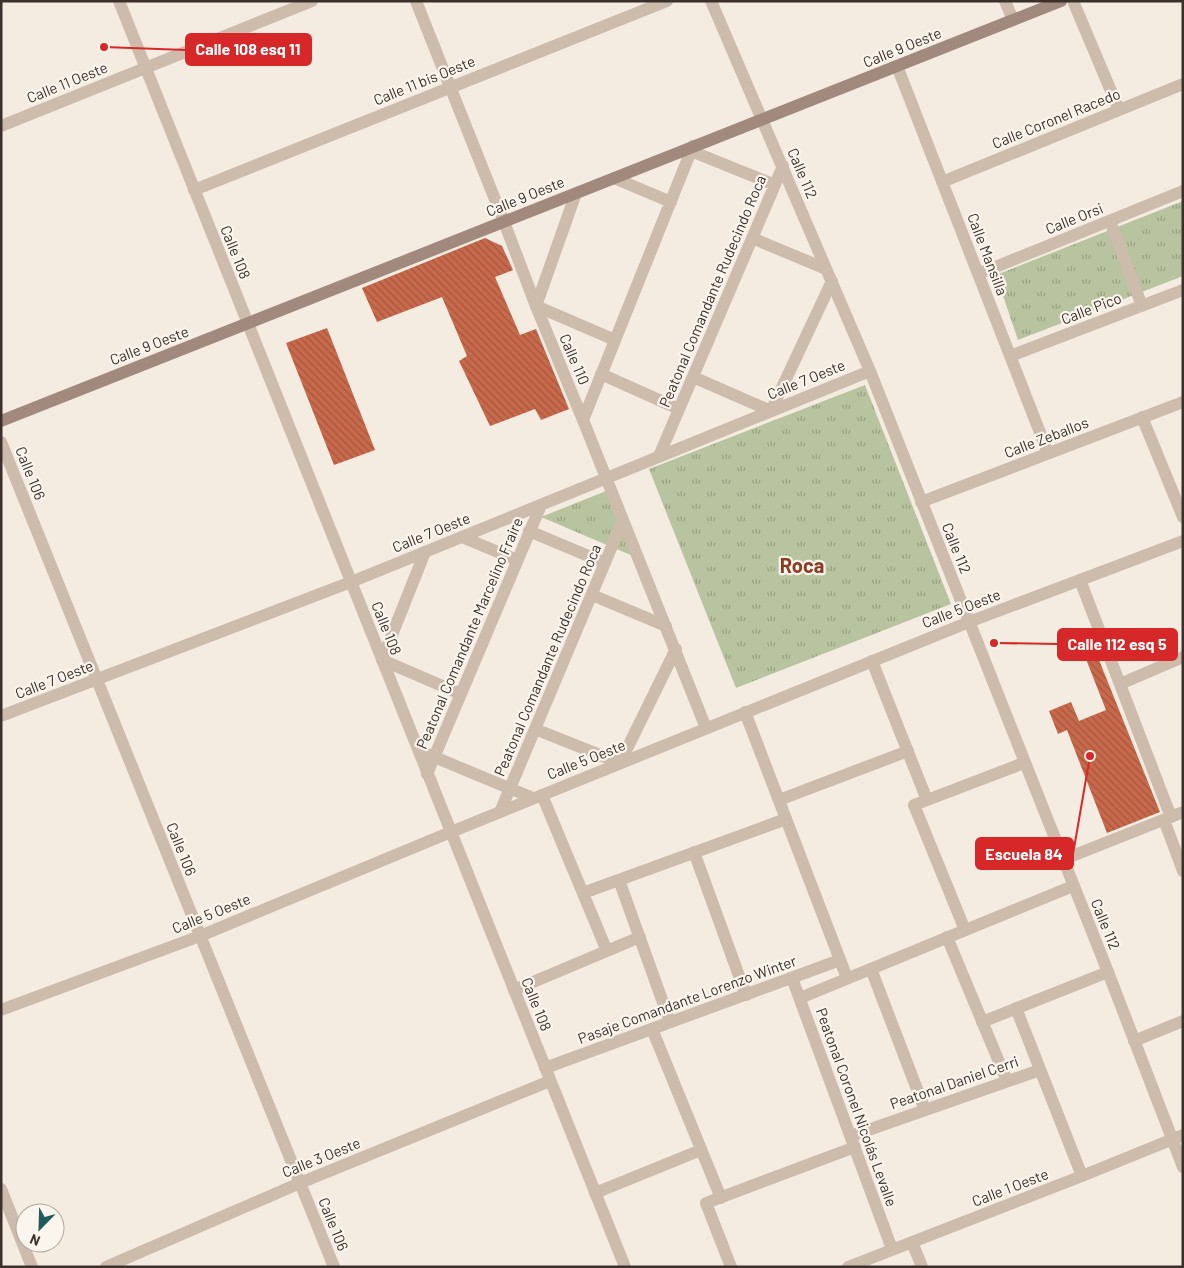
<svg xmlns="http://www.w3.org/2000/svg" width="1184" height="1268" viewBox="0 0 1184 1268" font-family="Barlow,sans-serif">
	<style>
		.park { fill: url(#park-tufts) }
		.building { fill: url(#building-back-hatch) }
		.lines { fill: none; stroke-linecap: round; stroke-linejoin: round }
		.pedestrian { stroke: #cdbbac; stroke-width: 12 }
		.minor { stroke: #cdbbac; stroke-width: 12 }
		.secondary { stroke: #a18a7d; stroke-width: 12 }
		.labels { text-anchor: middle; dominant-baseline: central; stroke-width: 4.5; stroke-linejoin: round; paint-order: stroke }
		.street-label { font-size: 15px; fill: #3b302b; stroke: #fbf5ee }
		.district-label { font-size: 20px; font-weight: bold; fill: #8c3b22; stroke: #fbf5ee }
		.leader { fill: none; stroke: #d62828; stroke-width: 2 }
		.callout-dot { fill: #d62828; stroke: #fbf5ee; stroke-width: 2 }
		.callout { fill: #d62828; stroke: #d62828; stroke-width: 2 }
		.callout-label { font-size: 16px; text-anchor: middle; font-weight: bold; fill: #fff }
	</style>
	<defs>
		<pattern id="park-tufts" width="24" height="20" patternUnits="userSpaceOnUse" patternTransform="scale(1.25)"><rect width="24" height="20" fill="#b8c4a0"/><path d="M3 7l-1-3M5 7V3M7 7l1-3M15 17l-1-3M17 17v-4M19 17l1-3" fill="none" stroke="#97a083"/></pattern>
		<pattern id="building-back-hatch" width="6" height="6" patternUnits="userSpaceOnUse" patternTransform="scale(1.25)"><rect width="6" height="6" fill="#c8694b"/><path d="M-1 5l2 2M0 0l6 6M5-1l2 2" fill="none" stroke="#a4573f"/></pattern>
	</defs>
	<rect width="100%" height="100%" fill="#f4ebe1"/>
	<!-- park -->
	<path class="park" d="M 1183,201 L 1183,276 L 1018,340 L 996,275 Z
		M 865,385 L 951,604 L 736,688 L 649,469 Z
		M 611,489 L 633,556 L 541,517 Z"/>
	<!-- building -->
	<path class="building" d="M 485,238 L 502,246 L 513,270 L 495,277 L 520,335 L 536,329 L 569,409 L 541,420 L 535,409 L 490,426 L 459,361 L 467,356 L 442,297 L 377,322 L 362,288 Z
		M 327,328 L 375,450 L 334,465 L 286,343 Z
		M 1095,650 L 1160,812 L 1107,833 L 1067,730 L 1058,734 L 1049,711 L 1071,702 L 1079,721 L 1106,710 L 1084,654 Z"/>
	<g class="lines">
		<!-- pedestrian -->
		<path class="pedestrian" d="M 691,151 L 775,185
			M 614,178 L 671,202
			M 576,193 L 536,306 L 615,340
			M 752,238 L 826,269
			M 601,374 L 679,409
			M 693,377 L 771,411 L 832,281
			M 583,420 L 693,146
			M 659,456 L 783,166
			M 529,531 L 605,563
			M 462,537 L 517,560
			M 425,552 L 382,660 L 461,694
			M 1080,580 L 1171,817
			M 592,595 L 666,626
			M 872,661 L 927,800
			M 1120,684 L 1183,657
			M 535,729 L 620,763 L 676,649
			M 427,754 L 533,798
			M 427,774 L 541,505
			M 542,795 L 607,951
			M 779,800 L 908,751
			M 500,812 L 623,520
			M 1164,820 L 1183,871
			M 694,852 L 746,995
			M 619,880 L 670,1022
			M 583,893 L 786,819
			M 965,930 L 914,805 L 1024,763
			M 947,937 L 1007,1081
			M 871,969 L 925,1110
			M 514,990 L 640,937
			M 1016,1008 L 1082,1176
			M 982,1022 L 1108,972
			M 652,1029 L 721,1198
			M 1134,1041 L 1183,1021
			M 851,1136 L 1040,1070
			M 595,1193 L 701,1150
			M 731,1267 L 706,1203 L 855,1147"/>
		<!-- minor -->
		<path class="minor" d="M 119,1 L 625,1267
			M 416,1 L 504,222 L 536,306 L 583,420 L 706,728
			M 711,1 L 870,371 L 1108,972 L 1183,1167
			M 1005,1 L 1013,20
			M 1073,1 L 1119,110
			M 897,66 L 1048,453
			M 1,126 L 312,1
			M 942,182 L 1183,84
			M 194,190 L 667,1
			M 1110,221 L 1142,306
			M 978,274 L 1183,191
			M 1010,356 L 1183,290
			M 1142,417 L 1183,517
			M 1,442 L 334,1267
			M 921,502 L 1183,402
			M 745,712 L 847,978
			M 1,716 L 351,582 L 870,371
			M 1062,860 L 1183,812
			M 792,978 L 892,1249
			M 800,998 L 1073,886
			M 1,1010 L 200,936 L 451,832 L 969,622 L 1183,541
			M 545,1068 L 840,960
			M 1,1189 L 32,1267
			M 912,1242 L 922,1267
			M 106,1267 L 300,1183 L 550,1081
			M 848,1267 L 1082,1176 L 1183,1135"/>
		<!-- secondary -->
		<path class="secondary" d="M 1,421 L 1061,1"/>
	</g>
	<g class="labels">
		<!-- street labels -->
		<g class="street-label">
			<text transform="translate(902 47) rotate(-22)">Calle 9 Oeste</text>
			<text transform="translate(424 80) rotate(-22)">Calle 11 bis Oeste</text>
			<text transform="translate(67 82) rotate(-22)">Calle 11 Oeste</text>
			<text transform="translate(1056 118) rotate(-22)">Calle Coronel Racedo</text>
			<text transform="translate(803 173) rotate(67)">Calle 112</text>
			<text transform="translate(525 196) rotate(-22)">Calle 9 Oeste</text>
			<text transform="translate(1074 218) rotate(-22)">Calle Orsi</text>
			<text transform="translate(236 252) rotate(68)">Calle 108</text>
			<text transform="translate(988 254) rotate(69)">Calle Mansilla</text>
			<text transform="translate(712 291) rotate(-67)">Peatonal Comandante Rudecindo Roca</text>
			<text transform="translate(1091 308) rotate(-21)">Calle Pico</text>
			<text transform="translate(149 345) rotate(-21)">Calle 9 Oeste</text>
			<text transform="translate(575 359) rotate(67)">Calle 110</text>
			<text transform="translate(806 379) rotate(-22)">Calle 7 Oeste</text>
			<text transform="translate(1046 437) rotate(-21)">Calle Zeballos</text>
			<text transform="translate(31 473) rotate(68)">Calle 106</text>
			<text transform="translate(431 532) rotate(-22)">Calle 7 Oeste</text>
			<text transform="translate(957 548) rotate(68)">Calle 112</text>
			<text transform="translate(961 608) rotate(-21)">Calle 5 Oeste</text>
			<text transform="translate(387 628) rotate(68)">Calle 108</text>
			<text transform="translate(469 633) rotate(-67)">Peatonal Comandante Marcelino Fraire</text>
			<text transform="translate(547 660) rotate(-67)">Peatonal Comandante Rudecindo Roca</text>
			<text transform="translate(54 679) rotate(-21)">Calle 7 Oeste</text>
			<text transform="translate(586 759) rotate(-22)">Calle 5 Oeste</text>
			<text transform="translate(182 849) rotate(68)">Calle 106</text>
			<text transform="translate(211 913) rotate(-22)">Calle 5 Oeste</text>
			<text transform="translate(1106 924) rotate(68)">Calle 112</text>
			<text transform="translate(687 999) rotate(-20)">Pasaje Comandante Lorenzo Winter</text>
			<text transform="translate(537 1004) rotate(68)">Calle 108</text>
			<text transform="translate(954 1082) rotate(-19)">Peatonal Daniel Cerri</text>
			<text transform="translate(857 1107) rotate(70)">Peatonal Coronel Nicolás Levalle</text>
			<text transform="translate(321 1157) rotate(-22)">Calle 3 Oeste</text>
			<text transform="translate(1010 1187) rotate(-21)">Calle 1 Oeste</text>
			<text transform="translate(334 1224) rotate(68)">Calle 106</text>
		</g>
		<!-- district labels -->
		<g class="district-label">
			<text x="802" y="565">Roca</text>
		</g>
	</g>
	<!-- callouts -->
	<path class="leader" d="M104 47L186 50M994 643L1058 644M1090 756L1073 854"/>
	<g class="callout-dot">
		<circle cx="104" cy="47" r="5"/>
		<circle cx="994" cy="643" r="5"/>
		<circle cx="1090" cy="756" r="5"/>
	</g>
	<g class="callout">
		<rect x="186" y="34" width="125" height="31" rx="5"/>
		<rect x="1058" y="629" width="119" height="31" rx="5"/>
		<rect x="976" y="838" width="97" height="31" rx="5"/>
	</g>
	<g class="callout-label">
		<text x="248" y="55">Calle 108 esq 11</text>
		<text x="1117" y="650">Calle 112 esq 5</text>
		<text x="1024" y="860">Escuela 84</text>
	</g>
	<!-- border -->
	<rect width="1184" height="1268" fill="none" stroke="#3b302b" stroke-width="5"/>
	<!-- north arrow -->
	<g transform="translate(40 1228) rotate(203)"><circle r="24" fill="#fbf5ee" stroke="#aea6a0"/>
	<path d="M0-4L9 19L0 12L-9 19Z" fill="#1f5a5e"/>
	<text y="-8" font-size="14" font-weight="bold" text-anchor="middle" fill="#3b302b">N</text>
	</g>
</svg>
